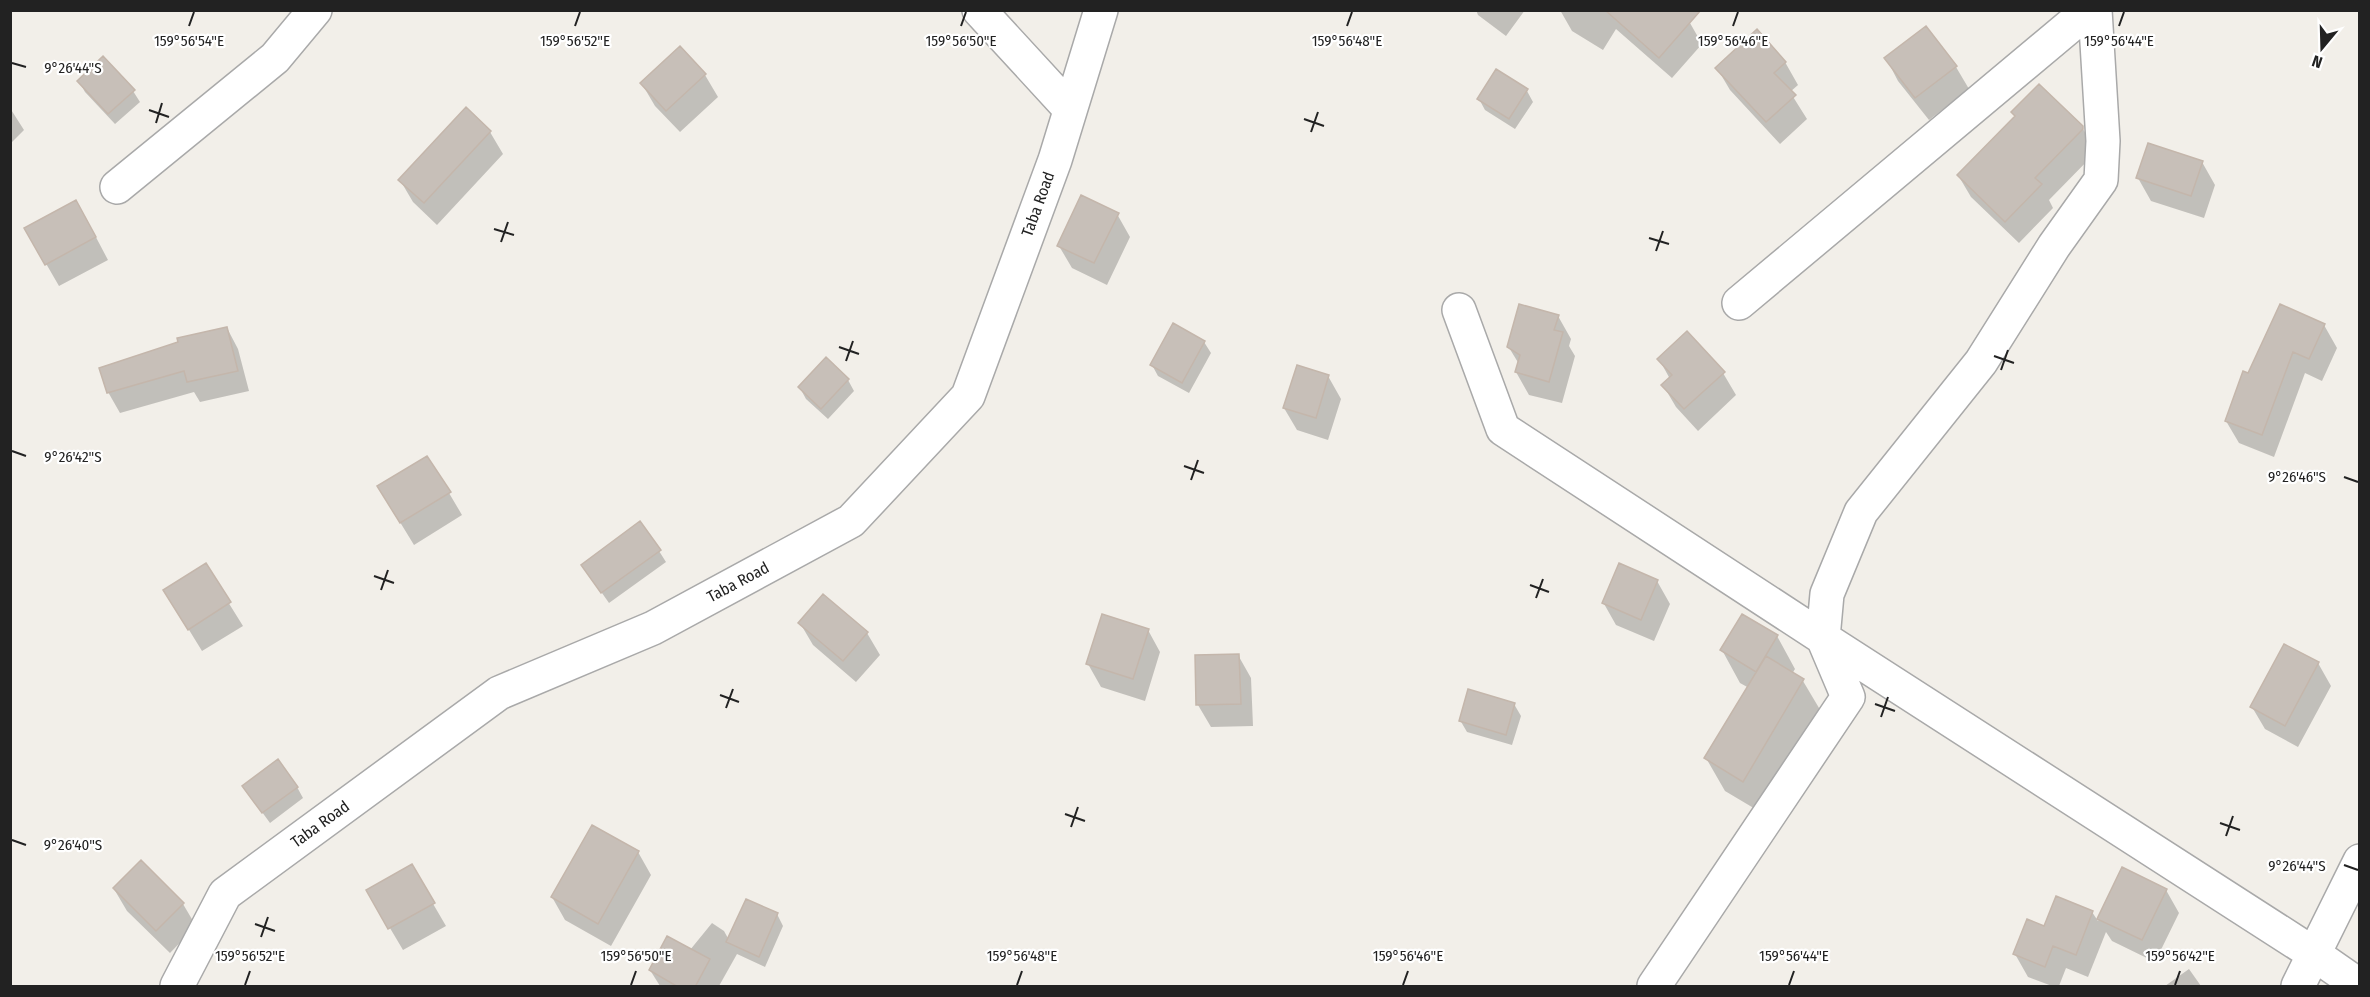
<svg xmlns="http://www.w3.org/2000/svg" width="2370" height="997" viewBox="0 0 2370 997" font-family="'Fira Sans Condensed',sans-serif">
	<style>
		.shadow { fill: #0003 }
		.building { fill: #c7bfb8; stroke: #c4b6ab; stroke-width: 1.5 }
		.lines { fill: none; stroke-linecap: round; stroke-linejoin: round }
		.minor-casing { stroke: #a9a9a9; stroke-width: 36 }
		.minor { stroke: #fff; stroke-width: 33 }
		.ticks { fill: none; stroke: #222; stroke-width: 2 }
		.labels { text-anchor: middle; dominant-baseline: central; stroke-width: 4.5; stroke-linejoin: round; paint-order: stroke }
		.street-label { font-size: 16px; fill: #222; stroke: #fff }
		.ticks-label { font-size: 15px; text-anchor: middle; fill: #222; stroke: #fff; stroke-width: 4.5; stroke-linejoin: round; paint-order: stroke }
	</style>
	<rect width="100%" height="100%" fill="#f2efe9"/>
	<!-- shadow -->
	<path class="shadow" d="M 1476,10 L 1525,10 L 1506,36 L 1478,15 Z
		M 1560,10 L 1676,10 L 1690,23 L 1702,44 L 1672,78 L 1616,29 L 1603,50 L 1572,31 Z
		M 1886,58 L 1956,67 L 1969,89 L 1929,120 L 1898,81 Z
		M 1785,62 L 1798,85 L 1790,92 L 1807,119 L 1780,144 L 1730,90 L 1717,68 Z
		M 705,75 L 718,97 L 680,132 L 655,106 L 642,84 Z
		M 79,81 L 133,91 L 140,102 L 115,124 L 85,92 Z
		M 1527,91 L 1533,102 L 1515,129 L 1485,110 L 1479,99 Z
		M 10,108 L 24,130 L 10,144 Z
		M 2082,127 L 2096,152 L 2049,200 L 2053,208 L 2019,243 L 1971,197 L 1958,175 Z
		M 490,132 L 503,154 L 437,225 L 413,202 L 400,180 Z
		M 2202,162 L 2215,185 L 2204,218 L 2151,201 L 2138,178 Z
		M 1117,214 L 1130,237 L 1107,285 L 1072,268 L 1059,246 Z
		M 89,224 L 108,260 L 59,286 L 26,229 Z
		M 1558,316 L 1571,339 L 1569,346 L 1575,356 L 1562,403 L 1529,395 L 1516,372 L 1519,364 L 1508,346 Z
		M 2324,325 L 2337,348 L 2322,381 L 2305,373 L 2274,457 L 2239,443 L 2226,421 L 2248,375 Z
		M 227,328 L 238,349 L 249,391 L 200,402 L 194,392 L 120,413 L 108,392 Z
		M 1204,342 L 1211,353 L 1189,393 L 1158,376 L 1152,365 Z
		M 1659,359 L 1723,373 L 1736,395 L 1698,431 L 1676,407 L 1663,385 L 1670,379 Z
		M 1328,376 L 1341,399 L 1328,440 L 1297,430 L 1284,408 Z
		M 848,380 L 854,391 L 828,419 L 806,399 L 800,388 Z
		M 449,493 L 462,515 L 414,545 L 392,509 Z
		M 659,551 L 666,562 L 609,603 L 583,566 Z
		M 205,565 L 243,626 L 202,651 L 178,612 Z
		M 1657,581 L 1670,604 L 1654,641 L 1616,625 L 1603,602 Z
		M 800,623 L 867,633 L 880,655 L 856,682 L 813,645 Z
		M 1148,630 L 1160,652 L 1145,701 L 1101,687 L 1088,664 Z
		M 1777,636 L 1795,669 L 1792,674 L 1803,681 L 1822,713 L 1762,813 L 1725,791 L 1706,758 L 1749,688 L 1740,683 L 1722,650 Z
		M 1238,655 L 1251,678 L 1253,726 L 1211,727 L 1198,705 Z
		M 2318,663 L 2331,686 L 2298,747 L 2265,729 L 2252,707 Z
		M 1514,704 L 1521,716 L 1512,745 L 1467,732 L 1460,720 Z
		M 297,787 L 303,798 L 270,823 L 251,797 Z
		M 638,852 L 651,875 L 611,946 L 565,920 L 552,897 Z
		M 411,866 L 446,926 L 403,950 L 368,891 Z
		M 2123,869 L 2166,890 L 2179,913 L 2155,962 L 2112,941 L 2106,932 L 2088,977 L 2066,968 L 2059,986 L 2052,986 L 2028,977 L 2015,954 L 2045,928 L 2092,912 L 2098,921 Z
		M 114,889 L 183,904 L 196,926 L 170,953 L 127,911 Z
		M 777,914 L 783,926 L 765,967 L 737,954 L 719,986 L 660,986 L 650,970 L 690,950 L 712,923 L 724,931 L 729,940 Z
		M 2189,969 L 2201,986 L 2165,986 Z"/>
	<!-- building -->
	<path class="building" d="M 1605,10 L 1701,10 L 1659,58 Z
		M 1926,26 L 1957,66 L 1915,98 L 1884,58 Z
		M 1757,29 L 1786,62 L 1774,73 L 1796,95 L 1766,122 L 1715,68 Z
		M 680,46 L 706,74 L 666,111 L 640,83 Z
		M 103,56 L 135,90 L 108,114 L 77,81 Z
		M 1496,69 L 1528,89 L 1509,119 L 1477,99 Z
		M 2039,84 L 2083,126 L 2083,129 L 2035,178 L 2042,184 L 2005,222 L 1957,175 L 2015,116 L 2011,112 Z
		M 466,107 L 491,131 L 424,203 L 398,180 Z
		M 2148,143 L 2203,161 L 2191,196 L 2136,178 Z
		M 1081,195 L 1119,213 L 1094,263 L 1057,246 Z
		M 76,200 L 96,237 L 45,265 L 24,228 Z
		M 1519,304 L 1559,315 L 1554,330 L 1563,332 L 1549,382 L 1515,372 L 1520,355 L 1507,347 Z
		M 2280,304 L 2325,324 L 2309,359 L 2293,352 L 2262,435 L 2225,421 L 2243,371 L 2248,373 Z
		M 1173,323 L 1205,341 L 1182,383 L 1150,365 Z
		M 227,327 L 238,371 L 187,382 L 184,371 L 107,393 L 99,368 L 178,342 L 177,338 Z
		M 1687,331 L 1725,372 L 1684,409 L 1661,385 L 1672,375 L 1657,359 Z
		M 826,357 L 849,379 L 821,409 L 798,387 Z
		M 1297,365 L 1329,375 L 1316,418 L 1283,408 Z
		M 427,456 L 451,492 L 400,523 L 377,486 Z
		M 640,521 L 661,550 L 601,593 L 581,565 Z
		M 206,563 L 231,602 L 188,630 L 163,590 Z
		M 1619,563 L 1658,580 L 1641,620 L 1602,603 Z
		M 823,594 L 868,632 L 843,661 L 798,623 Z
		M 1102,614 L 1149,629 L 1133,679 L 1086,664 Z
		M 1742,614 L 1778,635 L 1756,672 L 1720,650 Z
		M 2284,644 L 2319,662 L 2285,726 L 2250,707 Z
		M 1239,654 L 1241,704 L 1196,705 L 1195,655 Z
		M 1766,656 L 1804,679 L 1743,782 L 1704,758 Z
		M 1468,689 L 1515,703 L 1506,735 L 1459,721 Z
		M 278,759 L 298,787 L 262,813 L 242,786 Z
		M 592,825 L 639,851 L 598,924 L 551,897 Z
		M 141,860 L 184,903 L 156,931 L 113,888 Z
		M 412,864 L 435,903 L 388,929 L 366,890 Z
		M 2122,867 L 2167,889 L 2142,940 L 2097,919 Z
		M 2056,896 L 2093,911 L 2076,955 L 2053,946 L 2045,967 L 2013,954 L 2027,919 L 2044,926 Z
		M 746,899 L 778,913 L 759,957 L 726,942 Z
		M 667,936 L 710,959 L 695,987 L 678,987 L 649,970 Z"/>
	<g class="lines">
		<defs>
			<path id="minor" d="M 979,10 L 1070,109
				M 117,187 L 275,58 L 315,10
				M 1739,303 L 2089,10
				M 1459,310 L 1503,429 L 1823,638 L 2314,954 L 2360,986
				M 177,986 L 225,894 L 499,693 L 653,628 L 851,521 L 968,396 L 1055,160 L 1101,10
				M 1654,986 L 1848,697 L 1823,638 L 1827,594 L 1861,512 L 1981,362 L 2054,246 L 2101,180 L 2103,141 L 2095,10
				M 2298,986 L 2360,861"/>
		</defs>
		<!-- minor casing -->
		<use href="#minor" class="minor-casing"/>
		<!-- minor -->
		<use href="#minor" class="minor"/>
	</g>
	<!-- ticks -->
	<path class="ticks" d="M 189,26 L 194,12M 575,26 L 580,12M 961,26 L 966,12M 1347,26 L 1352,12M 1733,26 L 1738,12M 2119,26 L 2124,12M 12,63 L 26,67M 149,110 L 169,117M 1304,119 L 1324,126M 156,123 L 162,103M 1311,132 L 1318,112M 494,229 L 514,235M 1649,238 L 1669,244M 501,242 L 508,222M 1656,251 L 1663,231M 839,347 L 859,354M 1994,356 L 2014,363M 846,361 L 853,341M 2001,370 L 2008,350M 12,451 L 26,456M 1184,466 L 1204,473M 2344,477 L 2358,482M 1191,480 L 1198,460M 374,576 L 394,583M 1530,585 L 1549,592M 381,590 L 388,570M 1536,598 L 1543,579M 720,695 L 739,702M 1875,704 L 1895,711M 726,708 L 733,689M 1881,717 L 1888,697M 1065,814 L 1085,821M 2220,823 L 2240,830M 1071,827 L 1078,807M 2226,836 L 2233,816M 12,840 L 26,845M 2344,865 L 2358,870M 255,924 L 275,931M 261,937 L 268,917M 245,985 L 250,971M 631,985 L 636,971M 1017,985 L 1022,971M 1403,985 L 1408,971M 1789,985 L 1794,971M 2175,985 L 2180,971"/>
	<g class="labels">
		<!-- street labels -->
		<g class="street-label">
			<text transform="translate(1038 204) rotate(-70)">Taba Road</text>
			<text transform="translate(738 582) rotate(-28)">Taba Road</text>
			<text transform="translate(320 824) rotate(-36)">Taba Road</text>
		</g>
	</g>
	<g class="ticks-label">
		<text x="575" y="46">159°56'52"E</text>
		<text x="961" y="46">159°56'50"E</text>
		<text x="2119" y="46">159°56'44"E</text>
		<text x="189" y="46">159°56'54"E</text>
		<text x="1347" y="46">159°56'48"E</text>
		<text x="1733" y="46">159°56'46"E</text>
		<text x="73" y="73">9°26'44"S</text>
		<text x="73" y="462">9°26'42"S</text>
		<text x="2297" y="482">9°26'46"S</text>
		<text x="73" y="850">9°26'40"S</text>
		<text x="2297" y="871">9°26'44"S</text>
		<text x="250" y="961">159°56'52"E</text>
		<text x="636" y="961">159°56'50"E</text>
		<text x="1022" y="961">159°56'48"E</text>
		<text x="1408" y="961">159°56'46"E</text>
		<text x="1794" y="961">159°56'44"E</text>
		<text x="2180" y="961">159°56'42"E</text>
	</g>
	<!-- border -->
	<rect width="2370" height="997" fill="none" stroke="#222222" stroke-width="24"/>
	<!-- north arrow -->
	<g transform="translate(2322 48) rotate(199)" stroke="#ffffff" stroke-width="4.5" paint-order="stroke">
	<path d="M0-4.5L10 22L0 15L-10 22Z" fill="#222222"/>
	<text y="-9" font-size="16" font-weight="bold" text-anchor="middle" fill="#222222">N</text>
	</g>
</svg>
